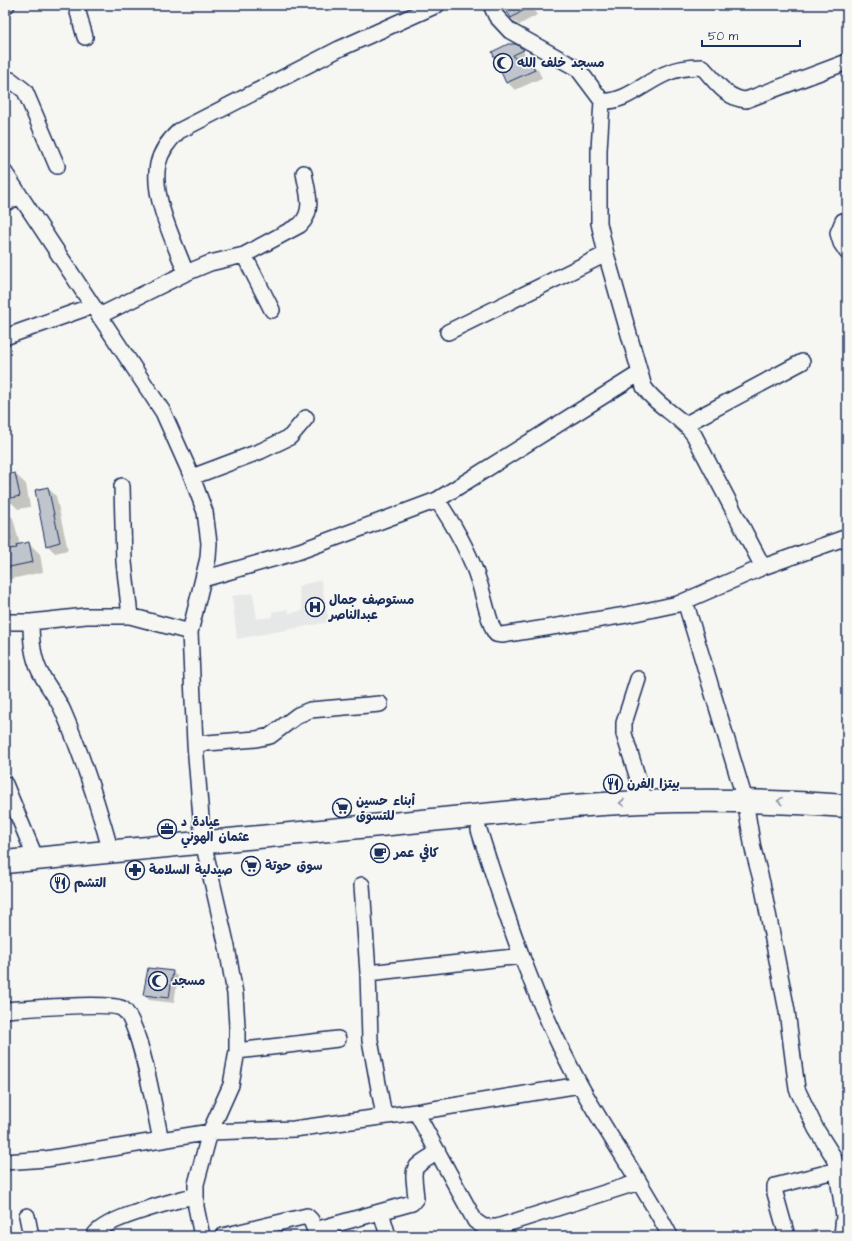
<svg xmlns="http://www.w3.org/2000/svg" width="852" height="1241" viewBox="0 0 852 1241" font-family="'Architects Daughter','Playpen Sans Arabic',sans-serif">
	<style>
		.built { fill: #e6e7e7 }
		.shadow { fill: #0003 }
		.building { fill: #c0c4cd; stroke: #1b2f5e }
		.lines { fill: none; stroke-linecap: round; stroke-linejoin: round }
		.street-casing { stroke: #1b2f5e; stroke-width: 18 }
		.secondary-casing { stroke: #1b2f5e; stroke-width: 25 }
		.street { stroke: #f6f6f2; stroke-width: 15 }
		.secondary { stroke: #f6f6f2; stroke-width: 22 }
		.oneway { stroke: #8892a8 }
		.labels { text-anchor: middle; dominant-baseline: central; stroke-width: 3.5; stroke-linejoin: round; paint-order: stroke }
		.poi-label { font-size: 13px; font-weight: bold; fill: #1b2f5e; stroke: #f6f6f2; text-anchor: start }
	</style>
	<rect width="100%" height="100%" fill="#f6f6f2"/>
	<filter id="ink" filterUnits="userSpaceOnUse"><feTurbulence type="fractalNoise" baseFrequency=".025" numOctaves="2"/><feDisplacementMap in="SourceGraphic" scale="8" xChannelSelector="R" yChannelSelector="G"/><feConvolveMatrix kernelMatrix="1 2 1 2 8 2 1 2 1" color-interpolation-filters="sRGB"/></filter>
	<g filter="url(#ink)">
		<!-- built -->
		<path class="built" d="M 321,580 L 329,622 L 237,639 L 232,596 L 253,593 L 257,619 L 272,617 L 272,612 L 288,609 L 289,613 L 303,611 L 298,586 Z"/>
		<!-- shadow -->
		<path class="shadow" d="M 504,5 L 530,5 L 537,15 L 519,25 L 511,18 Z
			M 516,45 L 530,58 L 521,63 L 530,62 L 538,70 L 542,78 L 515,90 L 507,82 L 493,53 Z
			M 15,474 L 26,484 L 30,507 L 18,509 L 12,503 L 8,504 L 9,514 L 13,518 L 20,545 L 29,543 L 40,554 L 43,572 L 7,580 L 5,578 L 5,476 Z
			M 48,488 L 56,496 L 68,550 L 55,553 L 47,545 Z
			M 172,972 L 178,977 L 174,1003 L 149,1000 L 144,995 Z"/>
		<!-- building -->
		<path class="building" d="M 503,5 L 528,5 L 529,7 L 511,18 Z
			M 508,44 L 516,44 L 524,50 L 513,55 L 518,64 L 530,60 L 535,70 L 506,83 L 492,52 Z
			M 15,473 L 20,496 L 7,499 L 5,475 Z
			M 48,487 L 60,542 L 46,546 L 35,490 Z
			M 5,515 L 11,540 L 7,541 L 9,549 L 17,548 L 16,545 L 29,542 L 33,562 L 5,568 Z
			M 148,968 L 173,971 L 169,998 L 143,995 Z"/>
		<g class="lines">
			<defs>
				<path id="street" d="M 76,5 L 85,37
					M 491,5 L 496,16 L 510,31 L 578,69 L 602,101 C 625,103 644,83 665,74 C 677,68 689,67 702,67 C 715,80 726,99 746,100 L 847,62
					M 5,6 L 7,5
					M 5,81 L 11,80 L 25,91 L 57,166
					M 602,101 L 599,150 L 599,223 L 606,254 L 644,387 C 657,407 681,416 694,435 L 763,567
					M 5,173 L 163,412 L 192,477 L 205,512 L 209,543 L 208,558 L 190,632 L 195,744 L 203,842 L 227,947 L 235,994 L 237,1026 L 237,1051 L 231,1085 L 210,1132 L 196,1184 L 196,1207 L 202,1236
					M 5,203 L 20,196
					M 847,220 L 843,221 L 838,233 L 841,243 L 847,252
					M 244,255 L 272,310
					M 186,273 C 175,243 151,197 158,164 C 161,151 169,140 179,131 L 339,49 L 437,5
					M 99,316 L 186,273 L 210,263 L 244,255 L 300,225 C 315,211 307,191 304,173
					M 448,332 L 606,254
					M 5,337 L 92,306
					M 686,424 L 802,362
					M 192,477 L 261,451 L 290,437 L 306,418
					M 122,486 L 124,562 L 130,616
					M 437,500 C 454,525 470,553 479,582 C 484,597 487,614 493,629 L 496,634 L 502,635 L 626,615 L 678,604 L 763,567 L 847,537
					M 203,579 L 300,551 L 437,500 L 640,373
					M 685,601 L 745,800 L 753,849 L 762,883 L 787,1011 L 797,1089 L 816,1129 L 833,1156 L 836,1165 L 844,1216 L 842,1236
					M 5,622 L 31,622 L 86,616 L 130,616 L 190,632
					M 31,622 C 31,639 32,656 40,672 C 47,686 57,697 63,711 C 83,757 98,805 111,852
					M 638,679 L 624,723 L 624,734 L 645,801
					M 195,744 L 256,739 L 270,736 L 298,715 L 310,710 L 380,704
					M 5,784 L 36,859
					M 479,830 C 506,916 535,1003 579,1083 C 607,1135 643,1183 670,1236
					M 362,885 L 368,973 L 370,1040 L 384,1116
					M 368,973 L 522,956
					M 5,1010 C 24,1009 111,1001 123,1009 C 141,1023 155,1115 161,1140
					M 237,1051 L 338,1039
					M 416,1112 L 475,1221 L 484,1227 L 497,1227 L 639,1182
					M 5,1162 L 46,1159 L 210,1132 L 294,1129 L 416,1112 L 580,1085
					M 381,1212 L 388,1236
					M 27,1216 L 31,1236
					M 315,1230 L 412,1203 L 416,1198 C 413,1165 409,1170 438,1152
					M 94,1236 C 102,1218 176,1201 196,1195
					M 223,1236 L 307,1216 L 311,1220 L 317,1236
					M 787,1236 L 775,1193 L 775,1186 L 846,1168"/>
				<path id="secondary" d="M 5,862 L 573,806 C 665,799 755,799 847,806"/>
			</defs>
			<!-- street casing -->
			<use href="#street" class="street-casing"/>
			<!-- secondary casing -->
			<use href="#secondary" class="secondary-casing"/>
			<!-- street -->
			<use href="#street" class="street"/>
			<!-- secondary -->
			<use href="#secondary" class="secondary"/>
		</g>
		<!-- one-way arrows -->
		<defs><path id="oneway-chevron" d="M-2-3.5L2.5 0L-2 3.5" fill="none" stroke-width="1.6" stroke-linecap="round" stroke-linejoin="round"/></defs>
		<g class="oneway">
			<use href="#oneway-chevron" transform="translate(780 801) rotate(-177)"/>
			<use href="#oneway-chevron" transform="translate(622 803) rotate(176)"/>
		</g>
	</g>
	<!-- icons -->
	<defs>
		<symbol id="mosque-ring" viewBox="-11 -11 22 22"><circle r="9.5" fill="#f6f6f2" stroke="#1b2f5e" stroke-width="1.5"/><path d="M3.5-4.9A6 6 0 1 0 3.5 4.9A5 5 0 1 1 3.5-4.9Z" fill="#1b2f5e"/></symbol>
		<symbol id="hospital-ring" viewBox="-11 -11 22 22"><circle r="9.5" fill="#f6f6f2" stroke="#1b2f5e" stroke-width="1.5"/><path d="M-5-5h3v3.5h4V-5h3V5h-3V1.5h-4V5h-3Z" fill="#1b2f5e"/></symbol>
		<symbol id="restaurant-ring" viewBox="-11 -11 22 22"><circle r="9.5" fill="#f6f6f2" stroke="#1b2f5e" stroke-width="1.5"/><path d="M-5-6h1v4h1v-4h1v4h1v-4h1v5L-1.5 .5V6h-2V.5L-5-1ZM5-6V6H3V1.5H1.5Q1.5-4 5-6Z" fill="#1b2f5e"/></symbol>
		<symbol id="supermarket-ring" viewBox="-11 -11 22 22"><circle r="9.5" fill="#f6f6f2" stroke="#1b2f5e" stroke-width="1.5"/><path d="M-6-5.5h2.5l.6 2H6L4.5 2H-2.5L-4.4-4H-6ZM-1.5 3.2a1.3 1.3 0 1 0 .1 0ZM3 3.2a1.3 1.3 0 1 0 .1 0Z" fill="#1b2f5e"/></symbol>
		<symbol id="office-ring" viewBox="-11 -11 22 22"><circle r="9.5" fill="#f6f6f2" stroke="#1b2f5e" stroke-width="1.5"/><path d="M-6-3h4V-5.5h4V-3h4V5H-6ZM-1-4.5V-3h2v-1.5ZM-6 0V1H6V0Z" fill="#1b2f5e"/></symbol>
		<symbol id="cafe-ring" viewBox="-11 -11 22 22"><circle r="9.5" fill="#f6f6f2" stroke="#1b2f5e" stroke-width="1.5"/><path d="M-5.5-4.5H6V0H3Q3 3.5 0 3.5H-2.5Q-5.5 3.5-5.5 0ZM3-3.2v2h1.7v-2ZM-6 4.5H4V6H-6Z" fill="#1b2f5e"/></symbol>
		<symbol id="pharmacy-ring" viewBox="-11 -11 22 22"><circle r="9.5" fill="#f6f6f2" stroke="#1b2f5e" stroke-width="1.5"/><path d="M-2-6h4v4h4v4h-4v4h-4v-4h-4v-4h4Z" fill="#1b2f5e"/></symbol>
	</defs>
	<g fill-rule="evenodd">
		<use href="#mosque-ring" x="492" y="52" width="22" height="22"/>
		<use href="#hospital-ring" x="304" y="596" width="22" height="22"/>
		<use href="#restaurant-ring" x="602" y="773" width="22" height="22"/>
		<use href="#supermarket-ring" x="331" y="797" width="22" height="22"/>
		<use href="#office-ring" x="156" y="818" width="22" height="22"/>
		<use href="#cafe-ring" x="369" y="842" width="22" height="22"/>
		<use href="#supermarket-ring" x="240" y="855" width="22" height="22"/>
		<use href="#pharmacy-ring" x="124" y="859" width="22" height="22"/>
		<use href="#restaurant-ring" x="49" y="872" width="22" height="22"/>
		<use href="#mosque-ring" x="147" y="970" width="22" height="22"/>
	</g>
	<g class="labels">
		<!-- poi labels -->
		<g class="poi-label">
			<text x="517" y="63">مسجد خلف الله</text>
			<text x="329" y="600">مستوصف جمال<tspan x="329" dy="15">عبدالناصر</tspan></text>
			<text x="627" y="784">بيتزا الفرن</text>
			<text x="356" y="801">أبناء حسين<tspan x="356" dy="15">للتسوق</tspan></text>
			<text x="181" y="822">عيادة د<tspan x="181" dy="15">عثمان الهوني</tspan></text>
			<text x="394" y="853">كافي عمر</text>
			<text x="265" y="866">سوق حوتة</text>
			<text x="149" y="870">صيدلية السلامة</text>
			<text x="74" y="883">التشم</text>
			<text x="172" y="981">مسجد</text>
		</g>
	</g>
	<!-- margin -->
	<rect width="852" height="1241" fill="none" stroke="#f6f6f2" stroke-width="20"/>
	<rect x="10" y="10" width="832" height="1221" fill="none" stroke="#1b2f5e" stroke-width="1.5" filter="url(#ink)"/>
	<!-- scale -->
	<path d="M702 40v6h98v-6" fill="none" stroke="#1b2f5e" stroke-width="2"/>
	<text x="708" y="40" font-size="12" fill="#1b2f5e" stroke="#f6f6f2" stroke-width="3" paint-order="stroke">50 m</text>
</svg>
